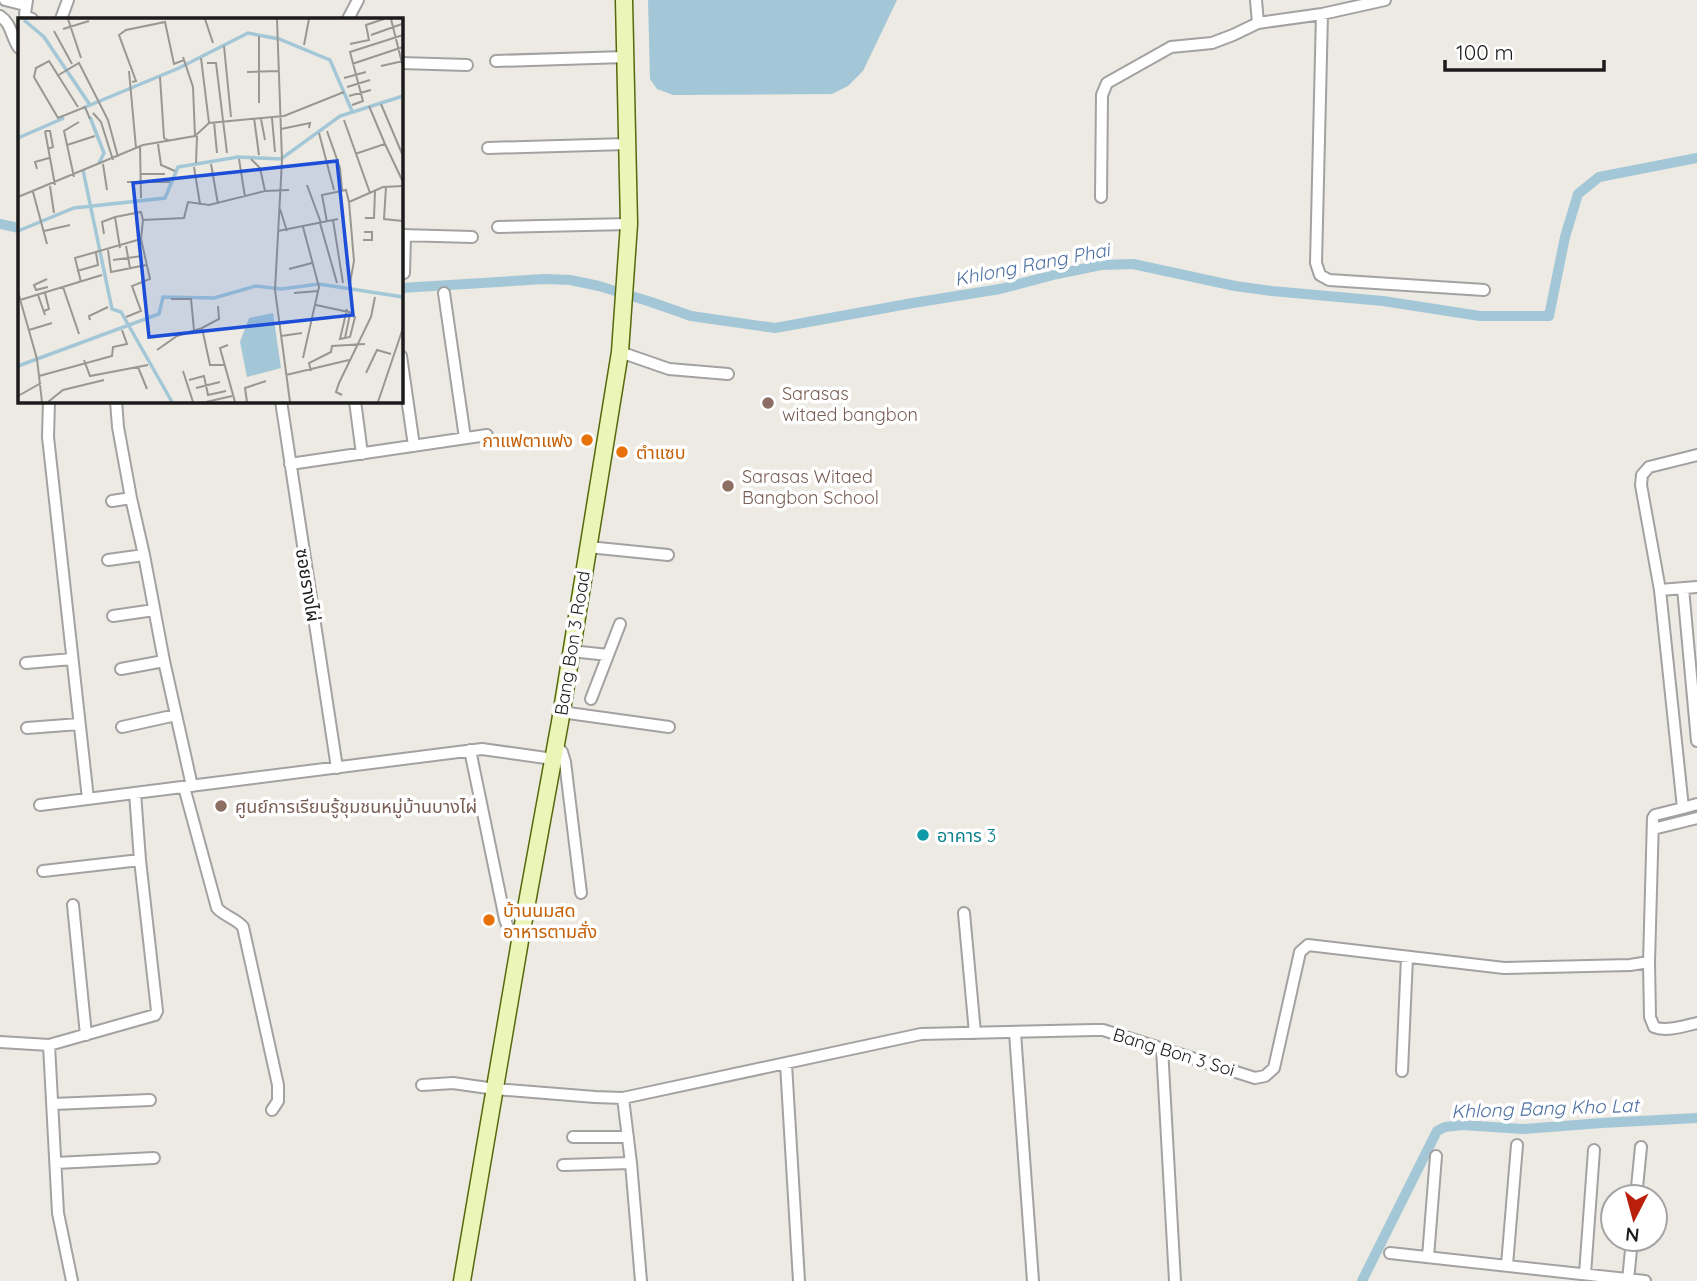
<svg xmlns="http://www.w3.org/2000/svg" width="1697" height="1281" viewBox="0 0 1697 1281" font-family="Quicksand,'Noto Sans Thai',sans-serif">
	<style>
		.water { fill: #a4c7d8 }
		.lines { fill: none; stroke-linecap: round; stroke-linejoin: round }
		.canal { stroke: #a4c7d8; stroke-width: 10 }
		.street-casing { stroke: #a2a2a2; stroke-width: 14 }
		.secondary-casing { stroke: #56690b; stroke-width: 19 }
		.street { stroke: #fff; stroke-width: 10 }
		.secondary { stroke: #ebf5b7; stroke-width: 16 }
		.education-dot { fill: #8d6e63; stroke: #fff; stroke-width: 2.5 }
		.food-dot { fill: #e8710a; stroke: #fff; stroke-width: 2.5 }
		.culture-dot { fill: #0f9aa8; stroke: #fff; stroke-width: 2.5 }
		.labels { text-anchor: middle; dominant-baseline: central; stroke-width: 7; stroke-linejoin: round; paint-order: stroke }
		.education-label { font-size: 18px; fill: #785e54; stroke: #fff; text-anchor: start }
		.food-label { font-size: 18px; fill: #c56008; stroke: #fff; text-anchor: start }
		.street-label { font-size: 18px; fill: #1b1b1b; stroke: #fff }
		.culture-label { font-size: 18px; fill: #0d838f; stroke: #fff; text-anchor: start }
		.water-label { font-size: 19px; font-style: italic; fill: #4f71a4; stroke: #fff }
		.inset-river { fill: none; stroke: #a4c7d8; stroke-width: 3.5 }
		.inset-road { fill: none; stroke: #989792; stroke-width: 2 }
		.view { fill: #1d4ed8; fill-opacity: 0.15; stroke: #1d4ed8; stroke-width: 3.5 }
		.inset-edge { fill: none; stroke: #1b1b1b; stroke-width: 3.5 }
	</style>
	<rect width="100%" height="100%" fill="#eceae2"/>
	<!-- water -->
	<path class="water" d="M 648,0 L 897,0 L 863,71 L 848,86 L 832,94 L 673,95 L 657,89 L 650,79 Z"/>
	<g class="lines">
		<!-- canal -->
		<path class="canal" d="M 0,224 L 19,228
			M 401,288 L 544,279 L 570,280 L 599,286 L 651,302 L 691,316 L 775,328 L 913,303 L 1000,289 L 1057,274 L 1101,265 L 1133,264 L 1235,286 L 1272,291 L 1383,301 L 1480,316 L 1549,316 L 1565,237 L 1578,194 L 1599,177 L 1697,158
			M 1362,1281 L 1437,1131 L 1445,1127 L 1462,1125 L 1523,1129 L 1602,1123 L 1697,1118"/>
		<defs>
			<path id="street" d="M 5,0 L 25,5
				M 27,0 L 25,14 L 27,17 L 32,19
				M 1256,0 L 1258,23 L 1322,14 L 1385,0
				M 1322,14 L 1316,263 L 1320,275 L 1329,280 L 1484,290
				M 0,16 C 12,24 11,37 19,48
				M 61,19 L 68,0
				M 348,19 L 358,0
				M 496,61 L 625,57
				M 401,63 L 467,65
				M 488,148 L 627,144
				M 1101,197 L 1102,95 L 1107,83 L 1171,47 L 1212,43 L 1233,35 L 1258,23
				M 498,227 L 629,224
				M 401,235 L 472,237
				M 404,273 L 405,235
				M 444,293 L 465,438
				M 620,352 L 669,369 L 728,374
				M 401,356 L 414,446
				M 49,401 L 48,437 L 88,799
				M 116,401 L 118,427 L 131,498 L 144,555 L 164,661 L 192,786
				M 281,401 L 337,768
				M 355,401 L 362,454
				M 290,464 L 487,435
				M 112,501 L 131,498
				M 588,547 L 668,555
				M 108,560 L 144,555
				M 1683,588 L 1697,741
				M 1660,590 L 1697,587
				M 113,616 L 154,610
				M 571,651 L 608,655
				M 26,663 L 72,659
				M 121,669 L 164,661
				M 591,699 L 620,624
				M 561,712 L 669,727
				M 122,727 L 176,715
				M 27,728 L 79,724
				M 556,745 L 562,752 L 565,762 L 581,893
				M 470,750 L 505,919 L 508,928 L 520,941
				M 184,787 L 217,908 C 224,916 237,919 243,927 L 278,1085 L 278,1101 L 272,1110
				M 40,805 L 482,749 L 553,759
				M 1683,808 L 1697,804
				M 1653,829 L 1697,818
				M 43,871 L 140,860
				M 73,905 L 86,1035
				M 964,913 L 975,1033
				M 1649,962 L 1653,818 L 1655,815 L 1683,808 L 1660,590 L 1641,485 L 1642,475 L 1649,467 L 1697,455
				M 1015,1033 L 1033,1281
				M 0,1042 L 49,1045 L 155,1015 L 157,1011 L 140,860 L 135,793
				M 49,1045 L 58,1213 L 72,1281
				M 1162,1048 L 1175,1281
				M 786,1064 L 799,1281
				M 1402,1071 L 1407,957
				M 422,1085 L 453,1083 L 495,1089 L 595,1097 L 623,1098 L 921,1034 L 1095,1030 L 1103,1030 L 1255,1078 L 1265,1076 L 1274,1068 L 1300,952 L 1308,945 L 1504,968 L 1630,965 L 1649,962 L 1650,1017 L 1654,1027 C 1666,1032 1684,1026 1697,1023
				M 623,1098 L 631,1163 L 641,1281
				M 53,1104 L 150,1100
				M 573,1137 L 628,1137
				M 56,1163 L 154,1158
				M 563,1165 L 631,1163
				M 1636,1197 L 1641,1147
				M 1390,1253 L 1645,1281
				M 1428,1257 L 1436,1156
				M 1507,1265 L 1517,1145
				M 1585,1274 L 1594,1150
				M 1628,1281 L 1632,1239"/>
			<path id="secondary" d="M 462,1281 L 520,941 L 560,722 L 620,352 L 629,224 L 624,0"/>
		</defs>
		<!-- street casing -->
		<use href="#street" class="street-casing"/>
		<!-- secondary casing -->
		<use href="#secondary" class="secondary-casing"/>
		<!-- street -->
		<use href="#street" class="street"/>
		<!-- secondary -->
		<use href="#secondary" class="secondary"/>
	</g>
	<!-- markers -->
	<g class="education-dot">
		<circle cx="768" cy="403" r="7"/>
		<circle cx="728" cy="486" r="7"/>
		<circle cx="221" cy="806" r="7"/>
	</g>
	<g class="food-dot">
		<circle cx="587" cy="440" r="7"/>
		<circle cx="622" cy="452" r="7"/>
		<circle cx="489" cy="920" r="7"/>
	</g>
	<circle class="culture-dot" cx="923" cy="835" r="7"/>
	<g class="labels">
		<!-- education labels -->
		<g class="education-label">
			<text x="782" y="393">Sarasas<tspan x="782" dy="21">witaed bangbon</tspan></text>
			<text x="742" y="476">Sarasas Witaed<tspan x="742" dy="21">Bangbon School</tspan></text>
			<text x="235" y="806">ศูนย์การเรียนรู้ชุมชนหมู่บ้านบางไผ่</text>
		</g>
		<!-- food labels -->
		<g class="food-label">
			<text x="573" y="440" text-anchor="end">กาแฟตาแฟง</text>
			<text x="636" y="452">ตำแซบ</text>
			<text x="503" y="910">บ้านนมสด<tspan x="503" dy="21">อาหารตามสั่ง</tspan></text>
		</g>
		<!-- street labels -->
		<g class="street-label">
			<text transform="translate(308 585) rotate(81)">ซอยรางไผ่</text>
			<text transform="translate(572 643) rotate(-81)">Bang Bon 3 Road</text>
			<text transform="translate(1174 1052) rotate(17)">Bang Bon 3 Soi</text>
		</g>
		<!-- culture labels -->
		<g class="culture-label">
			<text x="937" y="835">อาคาร 3</text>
		</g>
		<!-- water labels -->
		<g class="water-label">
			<text transform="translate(1032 264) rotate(-11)">Khlong Rang Phai</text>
			<text transform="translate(1545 1108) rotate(-2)">Khlong Bang Kho Lat</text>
		</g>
	</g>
	<!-- overview -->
	<g transform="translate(18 18)">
		<rect width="385" height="385" fill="#eceae2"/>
		<path d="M 255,295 L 263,350 L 229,359 L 222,324 L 231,300 Z" fill="#a4c7d8"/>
		<path class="inset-river" d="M 6,2 L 26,19 L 72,87M 65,90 L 161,50 L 230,15 L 261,21 L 312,42 L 334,93M 72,99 L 86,135 L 81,145M 0,120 L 46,100M 65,152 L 94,291 L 103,294 L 154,384M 0,213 L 56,190 L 147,180 L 160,149 L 220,139 L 263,141 L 322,98 L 385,78M 0,348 L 141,296 L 145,279 L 196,280 L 238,268 L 263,271 L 301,266 L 385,279"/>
		<path class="inset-road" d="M 50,1 L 63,40M 187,1 L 195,25M 259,1 L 264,142 L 257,272 L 272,384M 373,1 L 385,49M 45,11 L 71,3M 36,13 L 54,46M 353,17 L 384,6M 241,18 L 241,85M 332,26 L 351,22 L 348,7 L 366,1M 286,27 L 291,1M 206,28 L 213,99M 165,39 L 175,69 L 177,118M 183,40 L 191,105M 189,45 L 198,45 L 209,135M 334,46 L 385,29M 363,48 L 385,43M 111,53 L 118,130M 229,54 L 261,53M 39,58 L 61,45 L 90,102 L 100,139M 142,59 L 146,120 L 151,123M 326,60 L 348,54M 114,64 L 118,63 L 101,17 L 108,12 L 147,4 L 156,46 L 166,42M 329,69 L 352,62M 331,78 L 353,72M 363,86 L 385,138M 334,87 L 345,83 L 332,34 L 385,17M 60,89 L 31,43 L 18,50 L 16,59 L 40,100 L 67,89 L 72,101M 75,95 L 83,104 L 95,142M 236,100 L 241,137M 254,100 L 257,134M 243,101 L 247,122M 326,102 L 352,175M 196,104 L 199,135M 263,111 L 292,105 L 291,110M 27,113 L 37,167M 27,113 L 32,113 L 35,129 L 30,131M 309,113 L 322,150 L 324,172M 301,115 L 316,172M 140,126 L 143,147 L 157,153M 367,126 L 385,164M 49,127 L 77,118M 122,128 L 123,180M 337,136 L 367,126 L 351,88M 221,141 L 227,179M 233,141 L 242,150 L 247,173M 178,145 L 179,118M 85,146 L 89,172M 193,146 L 200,186M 176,149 L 182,186M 19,151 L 17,144 L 31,140M 123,156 L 147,156M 56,159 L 46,113 L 61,104M 109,164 L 152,164M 289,167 L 303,205M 32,168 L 36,195M 368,169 L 366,201 L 385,203M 15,174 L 29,226M 0,179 L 125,127 L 177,118 L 191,105 L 266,98 L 326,74M 331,184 L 336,243 L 332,265M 262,191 L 269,213M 97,199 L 102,230M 347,200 L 356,200 L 357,173M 315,202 L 325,265M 309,204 L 304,177 L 328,172 L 331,184 L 365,169 L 385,168M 302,205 L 319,265M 26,213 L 52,207M 260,213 L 320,201M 86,216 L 84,204 L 97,199 L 123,194 L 125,202 L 166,200 L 170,184 L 191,187 L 247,173 L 271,172M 345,222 L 354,222 L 354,214 L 346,214M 385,224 L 385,253M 108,228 L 112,250M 90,232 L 93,254 L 128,247M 95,242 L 124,238M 271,251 L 294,245M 59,253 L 80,247 L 78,235M 29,261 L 16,267 L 18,272 L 30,269M 63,264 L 57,240 L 123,221M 45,269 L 61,316M 0,274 L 19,341 L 24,384M 276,275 L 300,273M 20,277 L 27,297M 153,281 L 173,281 L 176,312M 2,282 L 84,257M 298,287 L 335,295M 329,291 L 322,321 L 332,319 L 337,299 L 332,297M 26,293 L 31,291 L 27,275M 108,299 L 123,293 L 114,268 L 132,261 L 123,221 L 125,202M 72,302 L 71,298 L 90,289M 184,310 L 201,301 L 200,288M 11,312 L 34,305M 263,318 L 284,315M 327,320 L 332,296M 210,327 L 202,330 L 217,384M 139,332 L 159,318 L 184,310 L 192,347 L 207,347M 285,340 L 301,269 L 285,209M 66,342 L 72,358 L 130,347M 120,349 L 129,371M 165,353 L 175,384M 293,353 L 291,345 L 313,334 L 314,328 L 347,326M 348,355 L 359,332 L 373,336M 268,357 L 331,342M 21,358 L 94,338 L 95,329 L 109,326 L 104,312M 171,362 L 186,358 L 190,377 L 208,373M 178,370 L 202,364M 324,377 L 318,374 L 321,365 L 353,299 L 357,279M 0,378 L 23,365M 30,384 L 45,372 L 86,362M 188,384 L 214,378M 229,384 L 227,370 L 248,363M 360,384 L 385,310"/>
		<path class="view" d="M 319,143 L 335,297 L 131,319 L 115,165 Z"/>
		<rect width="385" height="385" class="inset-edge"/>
	</g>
	<!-- north arrow -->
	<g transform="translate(1634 1218) rotate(186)"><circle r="33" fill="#ffffff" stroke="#a4a4a4" stroke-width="2"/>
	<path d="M0-5L12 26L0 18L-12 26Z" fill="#ba1e0d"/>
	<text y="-10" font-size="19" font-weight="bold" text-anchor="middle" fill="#1b1b1b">N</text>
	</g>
	<!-- scale -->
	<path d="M1445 60v10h159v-10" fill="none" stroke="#1b1b1b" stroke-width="3.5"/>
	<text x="1456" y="60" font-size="21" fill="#1b1b1b" stroke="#ffffff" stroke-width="5" paint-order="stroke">100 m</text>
</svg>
